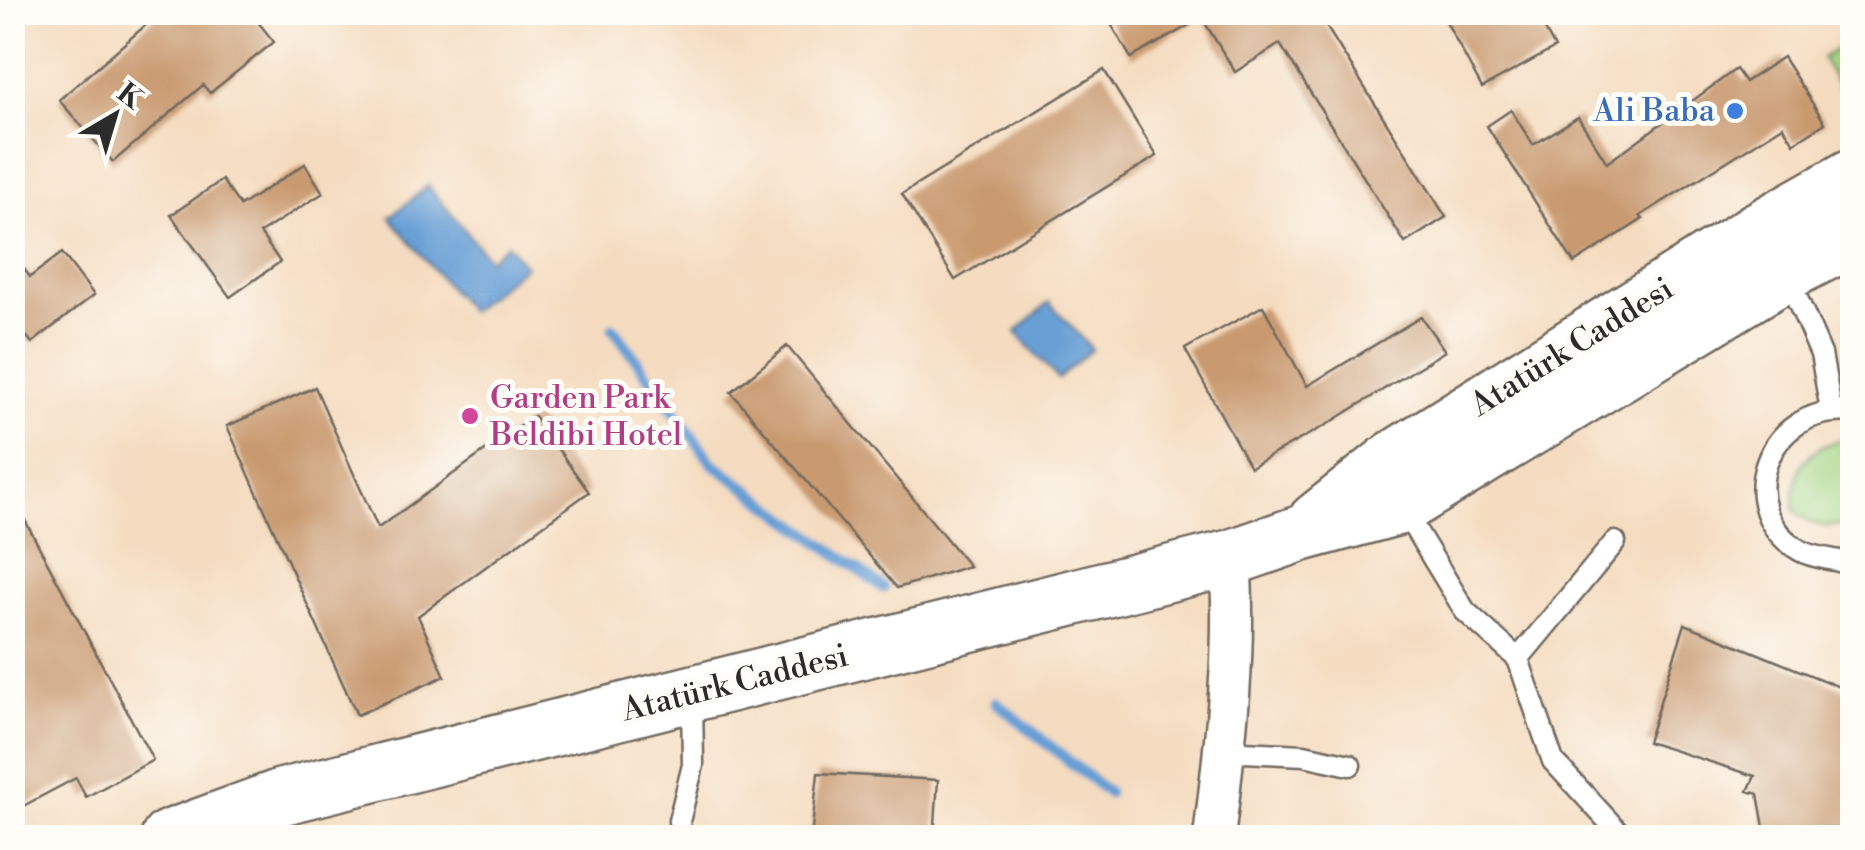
<svg xmlns="http://www.w3.org/2000/svg" width="1865" height="850" viewBox="0 0 1865 850" font-family="'Libre Bodoni',serif">
	<style>
		.green { fill: #a3d483; stroke: #678057; stroke-width: 2.5 }
		.water { fill: #679fd5; stroke: #496580; stroke-width: 2.5 }
		.lines { fill: none; stroke-linecap: round; stroke-linejoin: round }
		.stream { stroke: #679fd5; stroke-width: 11 }
		.building { fill: #c99a6f }
		.lane-casing { stroke: #72695f; stroke-width: 25 }
		.street-casing { stroke: #72695f; stroke-width: 45 }
		.secondary-casing { stroke: #72695f; stroke-width: 60 }
		.lane { stroke: #fff; stroke-width: 20 }
		.street { stroke: #fff; stroke-width: 40 }
		.secondary { stroke: #fff; stroke-width: 55 }
		.shop-dot { fill: #3f7fe0; stroke: #fdfcf7; stroke-width: 4 }
		.hotel-dot { fill: #d1479c; stroke: #fdfcf7; stroke-width: 4 }
		.labels { text-anchor: middle; dominant-baseline: central; stroke-width: 10; stroke-linejoin: round; paint-order: stroke }
		.shop-label { font-size: 32px; fill: #366cbe; stroke: #fdfcf7; text-anchor: end }
		.street-label { font-size: 32px; fill: #2b2b2b; stroke: #fdfcf7 }
		.hotel-label { font-size: 32px; fill: #b23c85; stroke: #fdfcf7; text-anchor: start }
	</style>
	<rect width="100%" height="100%" fill="#fdfcf7"/>
	<filter id="ink" filterUnits="userSpaceOnUse"><feTurbulence type="fractalNoise" baseFrequency=".01" numOctaves="2"/><feDisplacementMap in="SourceGraphic" scale="20" xChannelSelector="R" yChannelSelector="G"/><feConvolveMatrix kernelMatrix="1 2 1 2 8 2 1 2 1" color-interpolation-filters="sRGB"/></filter>
	<filter id="wash" filterUnits="userSpaceOnUse"><feTurbulence type="fractalNoise" baseFrequency=".0048" numOctaves="4" result="noise"/><feDisplacementMap in="SourceGraphic" scale="40" xChannelSelector="R" yChannelSelector="G"/><feGaussianBlur stdDeviation="2.25" result="paint"/><feColorMatrix in="noise" values="0 0 0 0 0 0 0 0 0 0 0 0 0 0 0 0 0 1.4 0 .05"/><feComposite in="paint" operator="in"/></filter>
	<g filter="url(#wash)">
		<rect width="100%" height="100%" fill="#f5dcc0"/>
		<!-- green -->
		<path class="green" d="M 1852,40 L 1852,110 L 1822,58 Z
			M 1852,437 L 1852,522 C 1826,529 1815,529 1795,511 C 1790,465 1809,445 1852,437 Z"/>
		<!-- water -->
		<path class="water" d="M 428,186 L 489,259 L 507,244 L 525,266 L 469,312 L 390,217 Z
			M 1049,302 L 1092,349 L 1058,379 L 1016,332 Z"/>
		<g class="lines">
			<!-- stream -->
			<path class="stream" d="M 613,328 L 712,463 L 883,588
				M 996,702 L 1108,793"/>
		</g>
		<g id="blocks">
			<!-- building -->
			<path class="building" d="M 161,12 L 250,12 L 274,42 L 210,93 L 203,85 L 113,162 L 59,100 Z
				M 1104,12 L 1330,12 L 1321,18 L 1446,217 L 1405,243 L 1280,44 L 1235,72 L 1202,18 L 1131,58 Z
				M 1441,12 L 1535,12 L 1555,48 L 1482,88 Z
				M 1783,57 L 1825,123 L 1794,143 L 1783,126 L 1640,216 L 1643,219 L 1574,263 L 1487,126 L 1511,110 L 1533,145 L 1578,117 L 1607,163 L 1736,69 L 1745,82 Z
				M 1104,70 L 1157,156 L 955,280 L 902,194 Z
				M 305,164 L 323,193 L 260,233 L 280,262 L 230,297 L 171,215 L 222,180 L 240,206 Z
				M 12,253 L 30,277 L 62,253 L 94,295 L 32,343 L 12,318 Z
				M 1263,306 L 1307,386 L 1421,317 L 1445,351 L 1328,424 L 1250,467 L 1185,349 Z
				M 787,346 L 969,566 L 897,588 L 731,392 Z
				M 315,387 L 378,528 L 534,416 L 589,492 L 418,616 L 445,676 L 357,715 L 227,426 Z
				M 12,496 L 153,760 L 86,797 L 76,778 L 12,812 Z
				M 1685,624 L 1852,692 L 1852,838 L 1766,838 L 1758,794 L 1748,791 L 1755,776 L 1647,742 Z
				M 818,773 L 938,780 L 934,838 L 811,838 Z"/>
		</g>
	</g>
	<g filter="url(#ink)">
		<use href="#blocks" fill-opacity="0" stroke="#72695f" stroke-width="2.5"/>
		<g class="lines">
			<defs>
				<path id="lane" d="M 1786,273 L 1821,354 L 1831,410
					M 1403,509 L 1465,611 L 1518,659 L 1553,761 L 1624,838
					M 1839,561 C 1827,558 1811,557 1801,551 C 1729,511 1765,403 1852,412
					M 1518,659 L 1615,542
					M 1224,751 L 1304,755 L 1350,765
					M 681,838 L 679,821 L 693,765 L 692,696"/>
				<path id="street" d="M 1214,838 C 1225,745 1237,651 1230,558"/>
				<path id="secondary" d="M 1316,521 L 1395,458 L 1756,231 L 1852,177
					M 169,838 L 281,797 L 1230,558 L 1302,533 L 1402,506 L 1785,273 L 1852,239"/>
			</defs>
			<!-- lane casing -->
			<use href="#lane" class="lane-casing"/>
			<!-- street casing -->
			<use href="#street" class="street-casing"/>
			<!-- secondary casing -->
			<use href="#secondary" class="secondary-casing"/>
			<!-- lane -->
			<use href="#lane" class="lane"/>
			<!-- street -->
			<use href="#street" class="street"/>
			<!-- secondary -->
			<use href="#secondary" class="secondary"/>
		</g>
	</g>
	<!-- markers -->
	<circle class="shop-dot" cx="1735" cy="111" r="10"/>
	<circle class="hotel-dot" cx="470" cy="416" r="10"/>
	<g class="labels">
		<!-- shop labels -->
		<g class="shop-label">
			<text x="1715" y="111">Ali Baba</text>
		</g>
		<!-- street labels -->
		<g class="street-label">
			<text transform="translate(1572 347) rotate(-32)">Atatürk Caddesi</text>
			<text transform="translate(735 683) rotate(-14)">Atatürk Caddesi</text>
		</g>
		<!-- hotel labels -->
		<g class="hotel-label">
			<text x="490" y="398">Garden Park<tspan x="490" dy="37">Beldibi Hotel</tspan></text>
		</g>
	</g>
	<!-- margin -->
	<rect width="1865" height="850" fill="none" stroke="#fdfcf7" stroke-width="50"/>
	<!-- north arrow -->
	<g transform="translate(115 115) rotate(38)" stroke="#fdfcf7" stroke-width="8" paint-order="stroke">
	<path d="M0-8L18 38L0 25L-18 38Z" fill="#2b2b2b"/>
	<text y="-15" font-size="28" font-weight="bold" text-anchor="middle" fill="#2b2b2b">K</text>
	</g>
</svg>
